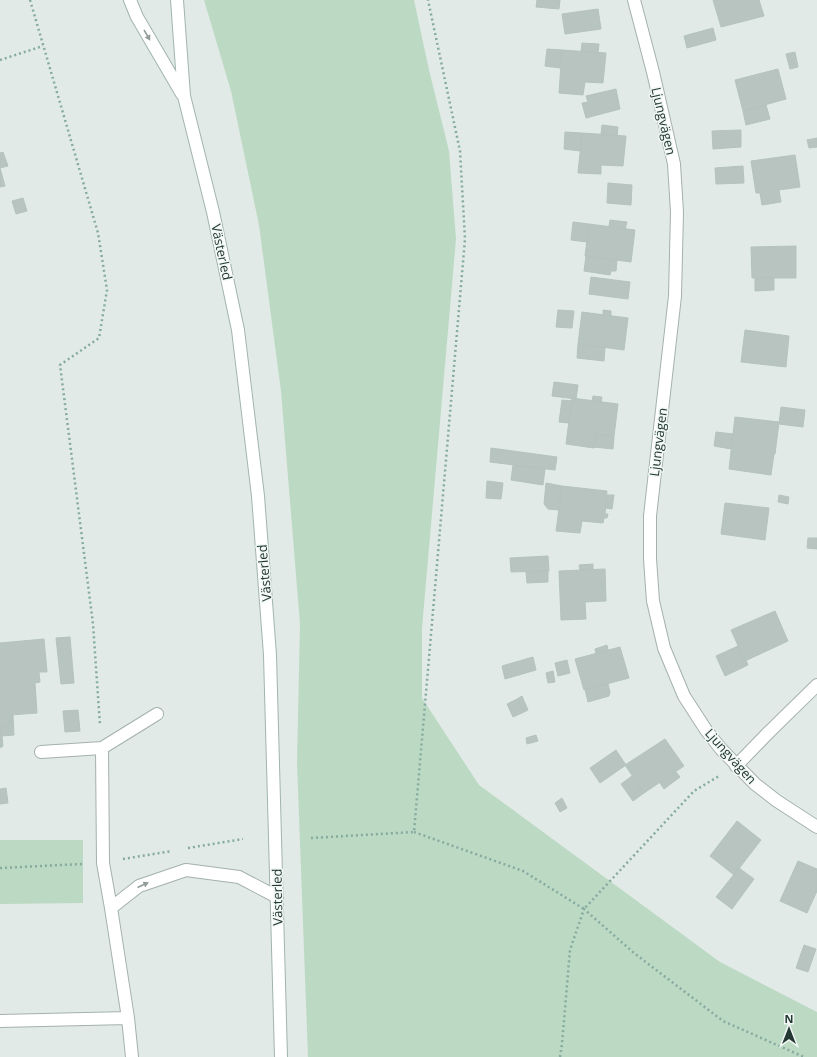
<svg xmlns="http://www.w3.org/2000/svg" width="817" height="1057" viewBox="0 0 817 1057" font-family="'Open Sans',sans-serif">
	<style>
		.green { fill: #bcd9c4 }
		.building { fill: #b7c4bf; stroke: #b4c3bd }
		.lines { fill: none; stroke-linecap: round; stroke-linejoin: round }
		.lane-casing { stroke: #a4b1ad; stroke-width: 14 }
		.street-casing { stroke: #a4b1ad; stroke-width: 14 }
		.secondary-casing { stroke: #a1b4ae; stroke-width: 14 }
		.path { stroke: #85aa9f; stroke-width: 2.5; stroke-dasharray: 2 3; stroke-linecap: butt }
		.lane { stroke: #fff; stroke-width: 12 }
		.street { stroke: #fff; stroke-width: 12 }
		.secondary { stroke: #fff; stroke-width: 12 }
		.oneway { fill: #919c99 }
		.labels { text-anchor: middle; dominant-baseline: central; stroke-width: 3; stroke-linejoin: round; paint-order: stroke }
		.street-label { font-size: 13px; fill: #233833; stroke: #f1f7f4 }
	</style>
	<rect width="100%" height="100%" fill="#e1eae6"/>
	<!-- green -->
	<path class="green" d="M 204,0 L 414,0 L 429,70 L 449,151 L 456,239 L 422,628 L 422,698 L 479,785 L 720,962 L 817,1012 L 817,1057 L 308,1057 L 297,762 L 300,624 L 281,391 L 259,225 L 231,91 Z
		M 0,840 L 83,840 L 83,903 L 0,904 Z"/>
	<!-- building -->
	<path class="building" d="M 537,0 L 560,0 L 559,9 L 536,7 Z
		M 713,0 L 759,0 L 764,16 L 721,27 Z
		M 598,9 L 601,29 L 565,34 L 562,14 Z
		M 713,28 L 716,40 L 687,48 L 684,36 Z
		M 582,43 L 599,44 L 598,53 L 581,51 Z
		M 547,49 L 562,50 L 560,68 L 545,66 Z
		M 562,50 L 606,53 L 603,83 L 585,82 L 583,95 L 559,93 Z
		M 795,52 L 798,67 L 790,69 L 786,54 Z
		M 778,69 L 786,99 L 743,111 L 735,80 Z
		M 616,89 L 620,109 L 586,118 L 582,103 L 588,102 L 586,96 Z
		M 766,105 L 770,119 L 746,125 L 743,111 Z
		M 602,125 L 618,127 L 617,136 L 601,134 Z
		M 741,130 L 741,147 L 713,149 L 712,131 Z
		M 565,132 L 582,133 L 580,151 L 564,149 Z
		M 582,133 L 626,136 L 623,166 L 601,165 L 601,174 L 578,173 Z
		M 817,138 L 817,147 L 809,148 L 807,140 Z
		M 3,152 L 8,166 L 0,168 L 0,153 Z
		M 795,155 L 800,187 L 779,190 L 781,202 L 762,205 L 760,193 L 756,193 L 751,161 Z
		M 743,166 L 744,183 L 716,184 L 715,168 Z
		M 0,168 L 5,186 L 0,187 Z
		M 608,183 L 632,185 L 631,205 L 607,203 Z
		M 23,198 L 27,211 L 16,214 L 12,201 Z
		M 610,220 L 627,222 L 625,229 L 609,226 Z
		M 573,222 L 589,224 L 587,242 L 571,240 Z
		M 589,224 L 635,230 L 631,262 L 585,256 Z
		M 796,246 L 796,278 L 752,278 L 751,247 Z
		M 586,256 L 617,260 L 616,271 L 611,271 L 610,275 L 584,271 Z
		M 591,277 L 630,282 L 628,299 L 589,294 Z
		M 755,278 L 774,278 L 774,290 L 755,291 Z
		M 558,310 L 574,311 L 572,328 L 556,327 Z
		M 603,310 L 611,311 L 611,316 L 603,315 Z
		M 582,312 L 628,318 L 624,350 L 578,344 Z
		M 745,330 L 789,336 L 786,367 L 741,362 Z
		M 578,344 L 605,347 L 604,361 L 577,358 Z
		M 554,382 L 578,385 L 576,399 L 552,396 Z
		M 593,396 L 602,397 L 601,402 L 592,401 Z
		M 572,398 L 618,404 L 614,436 L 595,434 L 594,448 L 566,444 Z
		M 562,400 L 572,401 L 569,423 L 559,422 Z
		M 781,407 L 805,410 L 803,427 L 779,424 Z
		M 735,417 L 779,422 L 775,454 L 774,454 L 771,475 L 729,469 Z
		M 716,432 L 733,434 L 731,449 L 714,446 Z
		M 595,434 L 614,436 L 613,449 L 594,447 Z
		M 491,448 L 557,457 L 555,470 L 490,462 Z
		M 513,465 L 545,469 L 543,485 L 511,480 Z
		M 487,481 L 503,483 L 501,499 L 486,498 Z
		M 546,483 L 562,486 L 559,510 L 548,509 L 544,504 Z
		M 562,486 L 607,491 L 605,514 L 608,514 L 607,518 L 604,518 L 603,523 L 582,521 L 580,533 L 556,531 Z
		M 607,495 L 614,495 L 612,509 L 605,508 Z
		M 779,495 L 789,497 L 788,504 L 778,502 Z
		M 725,503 L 769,508 L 765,540 L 721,534 Z
		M 808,538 L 817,538 L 817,549 L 807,548 Z
		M 548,556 L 549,571 L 511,572 L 510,558 Z
		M 593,564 L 593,569 L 580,570 L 579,565 Z
		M 605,569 L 606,601 L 585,602 L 586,619 L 561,620 L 559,571 Z
		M 548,571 L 548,582 L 527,583 L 526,572 Z
		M 775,611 L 788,641 L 745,661 L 731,630 Z
		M 70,637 L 74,683 L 61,684 L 56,638 Z
		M 44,639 L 47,672 L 39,672 L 40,682 L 35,683 L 37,713 L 10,715 L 11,725 L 1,726 L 3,746 L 0,748 L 0,643 Z
		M 607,645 L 608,650 L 596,654 L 595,649 Z
		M 738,646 L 745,661 L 746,660 L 748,665 L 725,676 L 716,656 Z
		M 620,647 L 629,678 L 584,690 L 575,659 Z
		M 533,657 L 536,670 L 505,679 L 502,666 Z
		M 567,660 L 570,673 L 558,676 L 555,663 Z
		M 553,671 L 555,682 L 548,683 L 546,673 Z
		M 608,684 L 610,692 L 609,696 L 588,702 L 585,689 Z
		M 522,696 L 528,710 L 524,712 L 517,699 Z
		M 517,699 L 524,712 L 513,717 L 507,704 Z
		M 78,710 L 80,731 L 65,732 L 63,711 Z
		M 10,715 L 13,715 L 14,735 L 2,736 L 1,726 L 11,725 Z
		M 536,735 L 538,741 L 527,744 L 526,738 Z
		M 665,739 L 684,766 L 644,793 L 625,765 Z
		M 616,750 L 626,765 L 600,783 L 590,768 Z
		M 676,772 L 680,777 L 664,789 L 660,783 Z
		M 632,776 L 644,793 L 633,801 L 621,784 Z
		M 6,788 L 8,803 L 0,804 L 0,789 Z
		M 562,798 L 567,808 L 560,812 L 555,803 Z
		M 737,821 L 761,840 L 734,875 L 710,856 Z
		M 798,861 L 817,869 L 817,891 L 807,913 L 780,901 Z
		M 739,868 L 754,879 L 732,909 L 716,897 Z
		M 804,945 L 816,949 L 808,972 L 796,968 Z"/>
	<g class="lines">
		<defs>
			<path id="lane" d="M 102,748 L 157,714
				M 41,752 L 102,748 L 103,863 L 111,908 L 128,1018
				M 111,908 L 139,886 L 186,870 L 239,877 L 277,897
				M 0,1021 L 128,1018 L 132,1057"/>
			<path id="street" d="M 634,0 L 653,72 L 674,164 L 677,212 L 675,296 L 650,516 L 650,559 L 653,601 L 664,648 L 684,696 L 706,730 L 721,749 L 755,784 L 777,801 L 817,827
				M 736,766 L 769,732 L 817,685"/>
			<path id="secondary" d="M 130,0 L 137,17 L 182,94
				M 177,0 L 184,96 L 213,212 L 238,330 L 258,496 L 270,655 L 281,1057"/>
		</defs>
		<!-- lane casing -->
		<use href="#lane" class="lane-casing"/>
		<!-- street casing -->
		<use href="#street" class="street-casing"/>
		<!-- secondary casing -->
		<use href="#secondary" class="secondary-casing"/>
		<!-- path -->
		<path class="path" d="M 30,0 L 98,233 L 107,290 L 99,338 L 60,365 L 93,624 L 100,725
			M 0,60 L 43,46
			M 414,832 L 523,871 L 584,909 L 694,791 L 719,776
			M 311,838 L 414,832 L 465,239 L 460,151 L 428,0
			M 188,848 L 243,839
			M 123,859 L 172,851
			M 0,868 L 83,864
			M 560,1057 L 562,1044 L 570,950 L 584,909 L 634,953 L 723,1021 L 804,1057"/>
		<!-- lane -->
		<use href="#lane" class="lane"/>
		<!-- street -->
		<use href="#street" class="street"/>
		<!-- secondary -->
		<use href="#secondary" class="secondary"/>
	</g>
	<!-- one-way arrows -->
	<defs><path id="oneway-solid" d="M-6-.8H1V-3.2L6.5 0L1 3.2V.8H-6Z"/></defs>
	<g class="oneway">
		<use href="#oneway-solid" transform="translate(147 35) rotate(60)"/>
		<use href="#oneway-solid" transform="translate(143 885) rotate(-24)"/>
	</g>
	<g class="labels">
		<!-- street labels -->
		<g class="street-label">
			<text transform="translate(664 121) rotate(77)">Ljungvägen</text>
			<text transform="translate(222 252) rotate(78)">Västerled</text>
			<text transform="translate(658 442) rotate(-83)">Ljungvägen</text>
			<text transform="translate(264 573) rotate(-95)">Västerled</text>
			<text transform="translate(731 756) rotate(48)">Ljungvägen</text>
			<text transform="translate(277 897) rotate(-91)">Västerled</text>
		</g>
	</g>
	<!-- north arrow -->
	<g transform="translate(789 1029)" stroke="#f1f7f4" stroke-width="3" paint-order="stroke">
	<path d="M0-3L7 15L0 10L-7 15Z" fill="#233833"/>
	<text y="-6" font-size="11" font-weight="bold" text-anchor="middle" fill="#233833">N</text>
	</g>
</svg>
